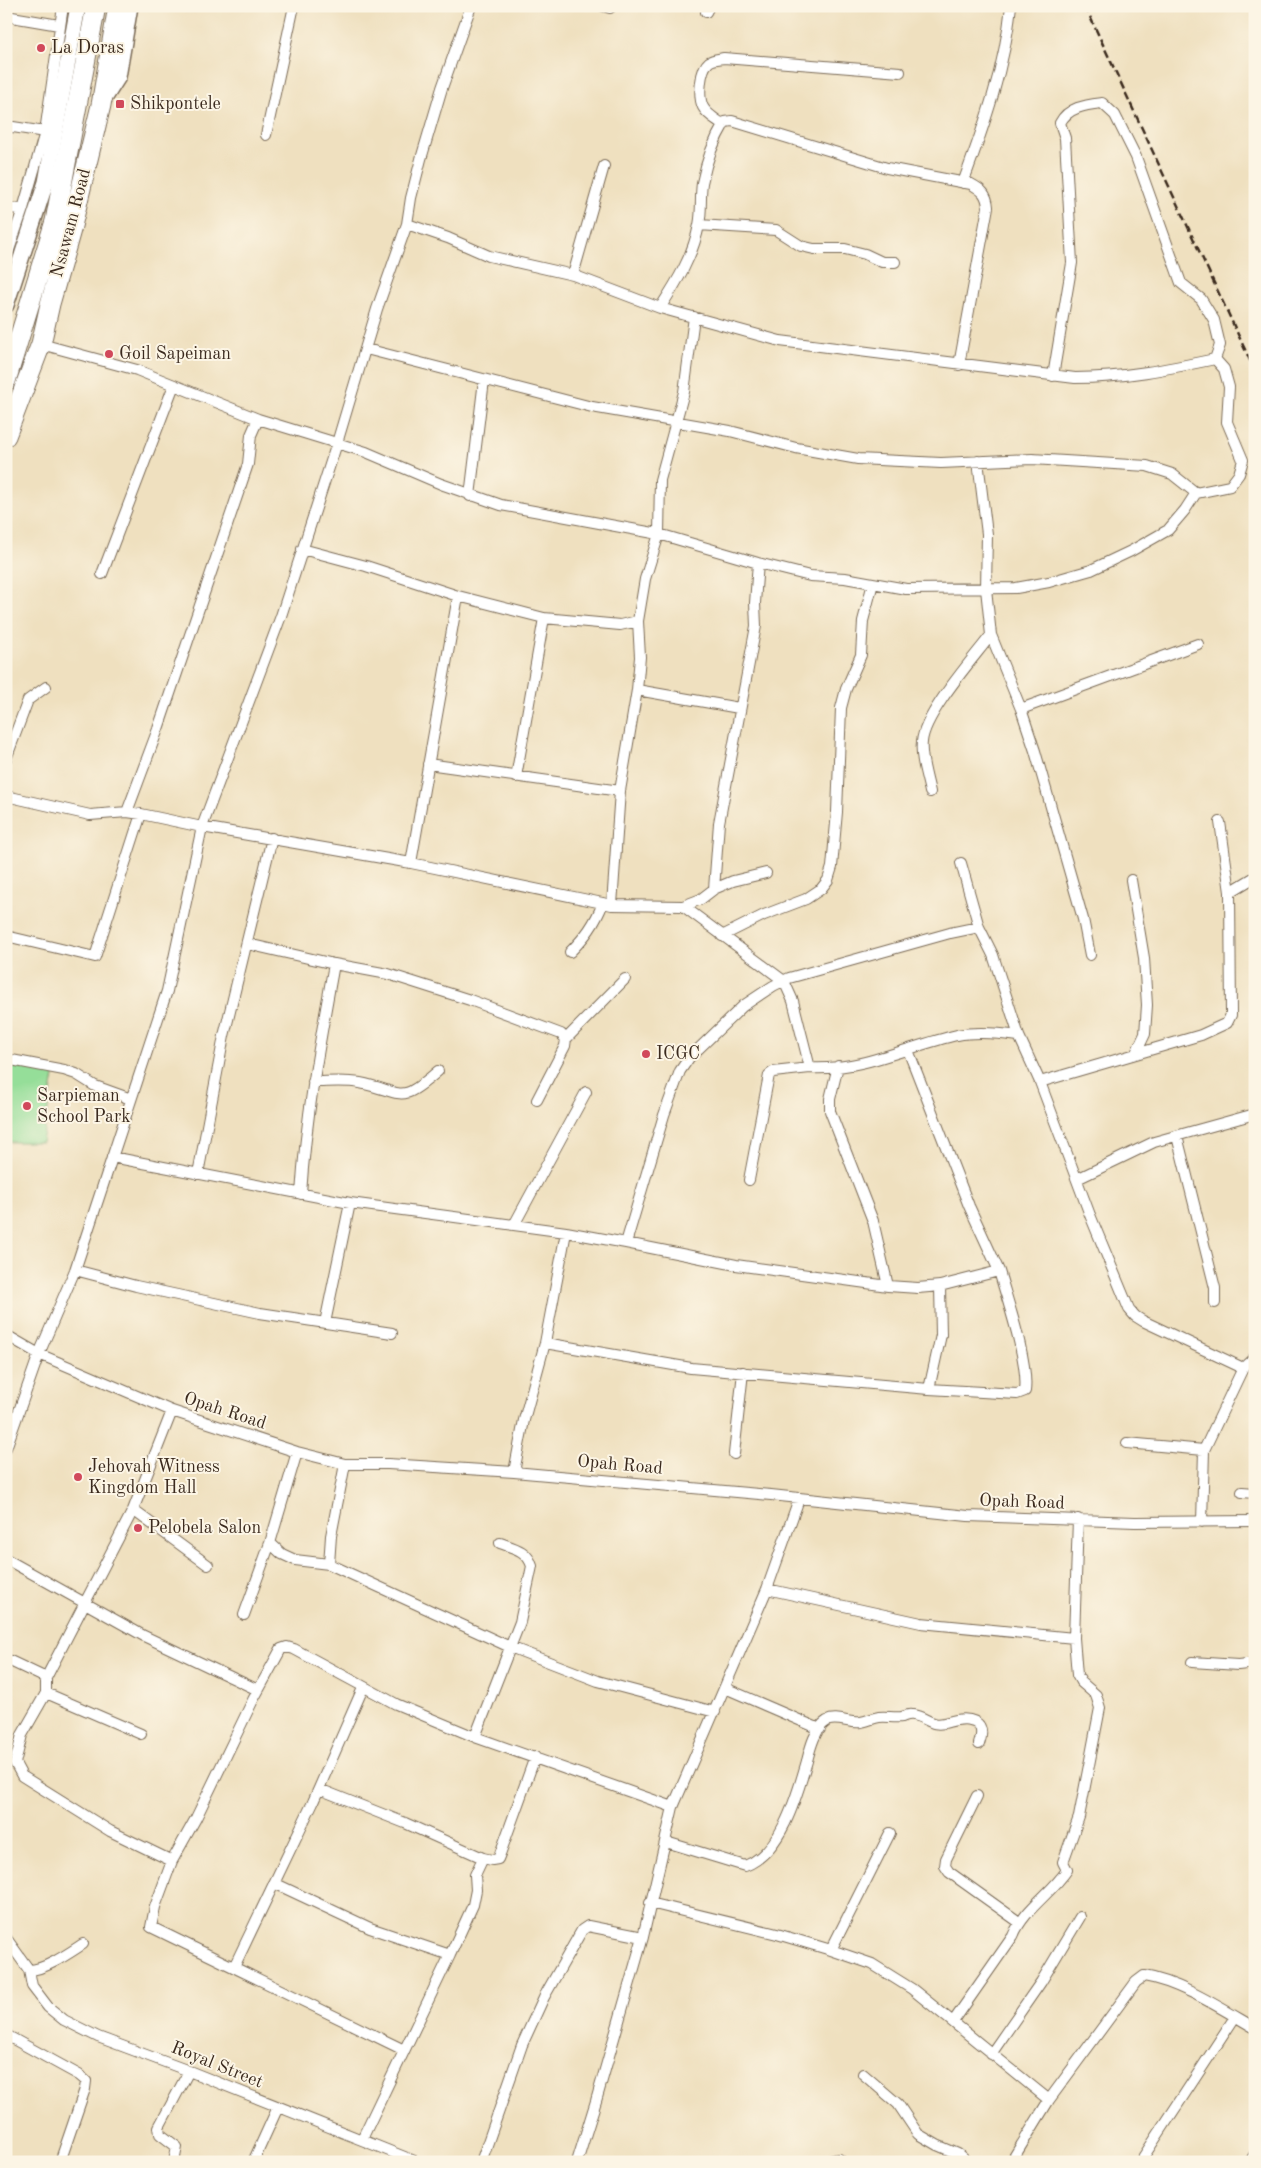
<svg xmlns="http://www.w3.org/2000/svg" width="1261" height="2168" viewBox="0 0 1261 2168" font-family="'Old Standard TT',serif">
	<style>
		.green { fill: #95de99; stroke: #68845c }
		.lines { fill: none; stroke-linecap: round; stroke-linejoin: round }
		.street-casing { stroke: #7a6a56; stroke-width: 12 }
		.secondary-casing { stroke: #7a6a56; stroke-width: 18 }
		.highway-casing { stroke: #7a6a56; stroke-width: 21 }
		.street { stroke: #fff; stroke-width: 10 }
		.secondary { stroke: #fff; stroke-width: 15 }
		.highway { stroke: #fff; stroke-width: 19 }
		.rail { stroke: #3b2a1e; stroke-width: 2.5; stroke-dasharray: 8 4; stroke-linecap: butt }
		.poi-dot { fill: #d1495b; stroke: #fcf5e5; stroke-width: 2 }
		.labels { text-anchor: middle; dominant-baseline: central; stroke-width: 4; stroke-linejoin: round; paint-order: stroke }
		.poi-label { font-size: 18px; fill: #3b2a1e; stroke: #fcf5e5; text-anchor: start }
		.street-label { font-size: 18px; fill: #3b2a1e; stroke: #fcf5e5 }
	</style>
	<rect width="100%" height="100%" fill="#fcf5e5"/>
	<filter id="ink" filterUnits="userSpaceOnUse"><feTurbulence type="fractalNoise" baseFrequency=".02" numOctaves="2"/><feDisplacementMap in="SourceGraphic" scale="10" xChannelSelector="R" yChannelSelector="G"/><feConvolveMatrix kernelMatrix="1 2 1 2 8 2 1 2 1" color-interpolation-filters="sRGB"/></filter>
	<filter id="wash" filterUnits="userSpaceOnUse"><feTurbulence type="fractalNoise" baseFrequency=".0096" numOctaves="4" result="noise"/><feDisplacementMap in="SourceGraphic" scale="20" xChannelSelector="R" yChannelSelector="G"/><feGaussianBlur stdDeviation="1.12" result="paint"/><feColorMatrix in="noise" values="0 0 0 0 0 0 0 0 0 0 0 0 0 0 0 0 0 1.4 0 .05"/><feComposite in="paint" operator="in"/></filter>
	<g filter="url(#wash)">
		<rect width="100%" height="100%" fill="#efe0bf"/>
		<!-- green -->
		<path class="green" d="M 6,1066 L 55,1071 L 42,1142 L 6,1142 Z"/>
	</g>
	<g filter="url(#ink)">
		<g class="lines">
			<defs>
				<path id="street" d="M 603,6 L 610,8 L 612,6
					M 706,12 L 709,6
					M 6,16 L 59,25
					M 724,125 C 717,120 707,115 703,107 C 698,97 700,69 709,62 C 713,59 719,59 724,58 L 900,72
					M 6,128 L 13,127 L 45,132
					M 266,135 L 294,6
					M 963,183 C 984,126 1005,67 1011,6
					M 6,208 L 23,209
					M 407,224 L 448,238 L 489,256 L 573,275 L 660,308 L 780,341 L 1075,378 C 1123,378 1168,369 1215,359
					M 699,225 L 776,230 L 801,246 L 814,249 L 845,249 L 865,254 L 882,262 L 895,262
					M 6,259 L 23,209 L 45,132 L 63,6
					M 573,275 L 604,166
					M 660,308 C 677,282 693,256 699,225 C 702,212 700,197 702,183 C 706,163 714,140 725,122 L 732,121 L 887,168 L 971,184 C 982,190 987,194 988,207 L 959,365
					M 41,344 L 137,370 L 258,419 L 366,452 L 441,484 L 501,505 L 659,534 L 758,563 L 810,576 L 845,578 L 906,589 L 1016,588 L 1049,582 L 1091,570 L 1131,551 L 1168,530 L 1185,510 L 1196,493 L 1172,474 L 1147,466 L 1032,459 L 941,463 L 858,459 L 796,448 L 730,431 L 592,407 L 366,349
					M 1053,376 L 1072,263 L 1065,138 L 1060,123 C 1068,107 1086,105 1102,103 L 1115,115 L 1136,157 L 1181,283 L 1201,299 L 1214,320 L 1220,345 L 1215,359
					M 978,461 L 987,534 L 986,589 L 991,635 L 1021,709 L 1035,751 L 1083,919 L 1090,955
					M 1196,493 L 1230,486 L 1239,474 L 1243,460 L 1227,422 L 1229,387 L 1224,369 L 1215,359
					M 470,496 L 484,380
					M 302,549 L 366,566 L 458,596 L 544,618 L 620,625 L 638,621
					M 102,574 L 174,385
					M 637,690 L 739,708
					M 1021,709 L 1198,644
					M 6,759 L 28,700 L 46,687
					M 428,764 L 620,791
					M 516,777 L 544,618
					M 930,792 C 927,777 920,757 922,742 C 924,714 973,659 991,635
					M 6,796 L 90,815 L 127,812 L 141,814 L 202,827 L 411,863 L 612,905 L 683,906 L 701,899 L 714,889 L 733,881 L 766,873
					M 127,812 L 158,729 L 248,464 L 251,435 L 258,419
					M 411,863 L 458,596
					M 961,863 L 979,927
					M 1131,880 L 1144,958 L 1147,1005 L 1145,1034 L 1136,1053
					M 714,889 L 719,823 L 756,626 L 755,603 L 758,563
					M 1230,892 L 1255,877
					M 612,905 L 620,791 L 637,690 L 640,657 L 638,621 L 645,579 L 659,534 L 660,480 L 684,392 L 694,317
					M 683,906 L 784,981 L 793,1001 L 810,1068 C 860,1071 909,1046 957,1035 C 977,1031 998,1033 1019,1036
					M 6,936 L 95,957 L 141,814
					M 722,936 L 764,915 L 806,899 L 821,889 L 828,880 L 832,867 L 837,812 L 841,708 L 846,689 L 861,655 L 863,621 L 873,583
					M 248,944 L 334,964 L 388,974 L 470,1000 L 561,1034 L 566,1039 L 565,1046 L 537,1100
					M 570,952 C 585,937 595,924 603,903
					M 566,1039 L 625,979
					M 6,1059 L 64,1070 L 76,1074 L 95,1086 L 131,1099
					M 838,1066 L 830,1099 L 830,1111 L 873,1221 L 888,1286
					M 313,1082 C 328,1082 345,1080 360,1083 C 405,1092 398,1106 438,1071
					M 1040,1082 L 1201,1035 L 1227,1023 L 1231,1015 L 1230,892 L 1220,822
					M 1177,1136 L 1215,1288 L 1215,1303
					M 112,1157 L 350,1203 L 566,1232 L 626,1243 L 664,1115 L 680,1071 L 689,1058 L 743,1006 L 773,986 L 789,978 L 950,933 L 979,927 L 993,955 L 1019,1036 L 1040,1082 L 1090,1215 L 1129,1309 L 1135,1316 L 1143,1321 L 1243,1368 L 1204,1450 L 1202,1522
					M 198,1174 L 224,1036 L 272,838
					M 1077,1179 L 1154,1142 L 1255,1114
					M 749,1180 L 769,1075 L 773,1072 L 810,1068
					M 301,1194 C 306,1116 320,1041 334,964
					M 514,1225 L 586,1092
					M 626,1243 L 736,1265 L 888,1286 L 918,1288 L 940,1286 L 999,1271 L 969,1206 L 908,1050
					M 75,1270 L 136,1286 L 260,1313 L 392,1333
					M 325,1323 L 350,1203
					M 6,1335 L 39,1354 L 172,1411 L 297,1452 L 345,1464 L 388,1464 L 514,1472 L 771,1495 L 968,1516 L 1135,1522 L 1255,1521
					M 545,1343 L 691,1368 L 929,1389 L 941,1335 L 940,1286
					M 1243,1368 L 1255,1357
					M 929,1389 L 1017,1394 L 1025,1391 C 1029,1363 1007,1299 999,1271
					M 1127,1443 L 1204,1450
					M 6,1448 L 39,1354 L 75,1270 L 167,991 L 202,827 L 281,616 L 337,443 L 377,309 L 407,224 L 411,198 L 421,159 L 442,88 L 471,6
					M 734,1454 L 743,1372
					M 514,1472 L 524,1420 L 545,1343 L 566,1232
					M 1242,1492 L 1255,1493
					M 133,1510 L 208,1565
					M 270,1543 L 282,1554 L 295,1560 L 329,1564 L 510,1647 L 598,1681 L 715,1712
					M 6,1559 L 144,1636 L 258,1690
					M 329,1564 L 331,1536 L 345,1464
					M 767,1589 L 921,1623 L 1074,1638
					M 244,1615 L 270,1543 L 297,1452
					M 6,1659 L 46,1678
					M 1192,1662 L 1238,1665 L 1255,1663
					M 725,1688 L 820,1729
					M 46,1693 L 141,1734
					M 475,1737 L 520,1622 L 532,1566 C 527,1550 514,1548 500,1543
					M 319,1789 L 405,1823 L 483,1858 L 492,1860 L 498,1859 L 500,1854 L 535,1757
					M 977,1796 L 946,1859 L 945,1866 L 949,1872 L 1019,1922
					M 666,1842 L 745,1866 C 782,1852 797,1795 807,1761 C 810,1749 815,1728 827,1721 C 837,1716 850,1724 861,1722 C 867,1721 873,1718 879,1717 C 886,1716 894,1718 902,1717 C 905,1716 909,1714 913,1715 C 927,1717 931,1728 948,1722 C 968,1716 988,1719 979,1744
					M 172,1861 L 110,1831 L 22,1776 L 15,1763 L 22,1735 L 46,1693 L 46,1678 L 133,1510 L 172,1411
					M 274,1883 L 370,1928 L 450,1955 L 473,1905 L 476,1890 L 475,1875 L 483,1858
					M 650,1903 L 777,1934 L 831,1950 L 872,1964 L 912,1989 L 1049,2100
					M 6,1938 L 29,1970 L 32,1986 L 48,2007 L 64,2020 L 98,2037 L 189,2071 L 417,2162
					M 831,1950 L 890,1833
					M 234,1967 L 313,1802 L 363,1688
					M 29,1970 C 45,1970 69,1953 83,1944
					M 953,2022 L 1013,1936 C 1024,1909 1051,1894 1067,1870 L 1063,1862 L 1079,1817 L 1100,1708 L 1096,1695 L 1081,1682 L 1077,1675 L 1074,1638 L 1078,1519
					M 6,2035 L 79,2075 L 86,2081 L 85,2089 L 60,2162
					M 404,2050 L 151,1927 L 155,1907 L 172,1861 L 196,1818 L 253,1700 L 281,1649 L 287,1647 L 294,1649 L 396,1704 L 475,1737 L 673,1807
					M 991,2054 L 1041,1982 L 1080,1917
					M 863,2074 L 898,2104 L 918,2134 L 937,2145 L 958,2154 L 967,2162
					M 362,2139 L 450,1955
					M 174,2162 L 177,2147 L 160,2134 L 159,2127 L 189,2071
					M 253,2162 L 278,2107
					M 481,2162 L 522,2045 L 544,1997 L 582,1930 L 588,1926 L 643,1937
					M 577,2162 L 596,2101 L 643,1937 L 673,1807 L 767,1589 L 799,1499
					M 824,2162 L 839,2159 L 842,2162
					M 1011,2162 L 1049,2100 L 1136,1982 L 1144,1976 C 1181,1982 1222,2009 1255,2028
					M 1140,2162 L 1235,2017
					M 1250,2162 L 1255,2154"/>
				<path id="secondary" d="M 104,99 L 118,77 L 130,6
					M 6,305 L 46,182 L 78,6"/>
				<path id="highway" d="M 6,381 L 55,221 L 96,6
					M 6,436 L 41,344 L 50,304 L 71,230 L 101,105 L 118,6"/>
			</defs>
			<!-- street casing -->
			<use href="#street" class="street-casing"/>
			<!-- secondary casing -->
			<use href="#secondary" class="secondary-casing"/>
			<!-- highway casing -->
			<use href="#highway" class="highway-casing"/>
			<!-- street -->
			<use href="#street" class="street"/>
			<!-- secondary -->
			<use href="#secondary" class="secondary"/>
			<!-- highway -->
			<use href="#highway" class="highway"/>
			<!-- rail -->
			<path class="rail" d="M 1085,6 L 1255,371"/>
		</g>
	</g>
	<!-- markers -->
	<g class="poi-dot">
		<circle cx="41" cy="48" r="5"/>
		<rect x="115" y="99" width="10" height="10" rx="2.5"/>
		<circle cx="109" cy="354" r="5"/>
		<circle cx="646" cy="1054" r="5"/>
		<circle cx="27" cy="1106" r="5"/>
		<circle cx="78" cy="1477" r="5"/>
		<circle cx="138" cy="1528" r="5"/>
	</g>
	<g class="labels">
		<!-- poi labels -->
		<g class="poi-label">
			<text x="51" y="48">La Doras</text>
			<text x="130" y="104">Shikpontele</text>
			<text x="119" y="354">Goil Sapeiman</text>
			<text x="656" y="1054">ICGC</text>
			<text x="37" y="1096">Sarpieman<tspan x="37" dy="21">School Park</tspan></text>
			<text x="88" y="1467">Jehovah Witness<tspan x="88" dy="21">Kingdom Hall</tspan></text>
			<text x="148" y="1528">Pelobela Salon</text>
		</g>
		<!-- street labels -->
		<g class="street-label">
			<text transform="translate(71 223) rotate(-75)">Nsawam Road</text>
			<text transform="translate(225 1411) rotate(18)">Opah Road</text>
			<text transform="translate(620 1465) rotate(5)">Opah Road</text>
			<text transform="translate(1022 1502) rotate(2)">Opah Road</text>
			<text transform="translate(217 2065) rotate(22)">Royal Street</text>
		</g>
	</g>
	<!-- margin -->
	<rect width="1261" height="2168" fill="none" stroke="#fcf5e5" stroke-width="25"/>
</svg>
